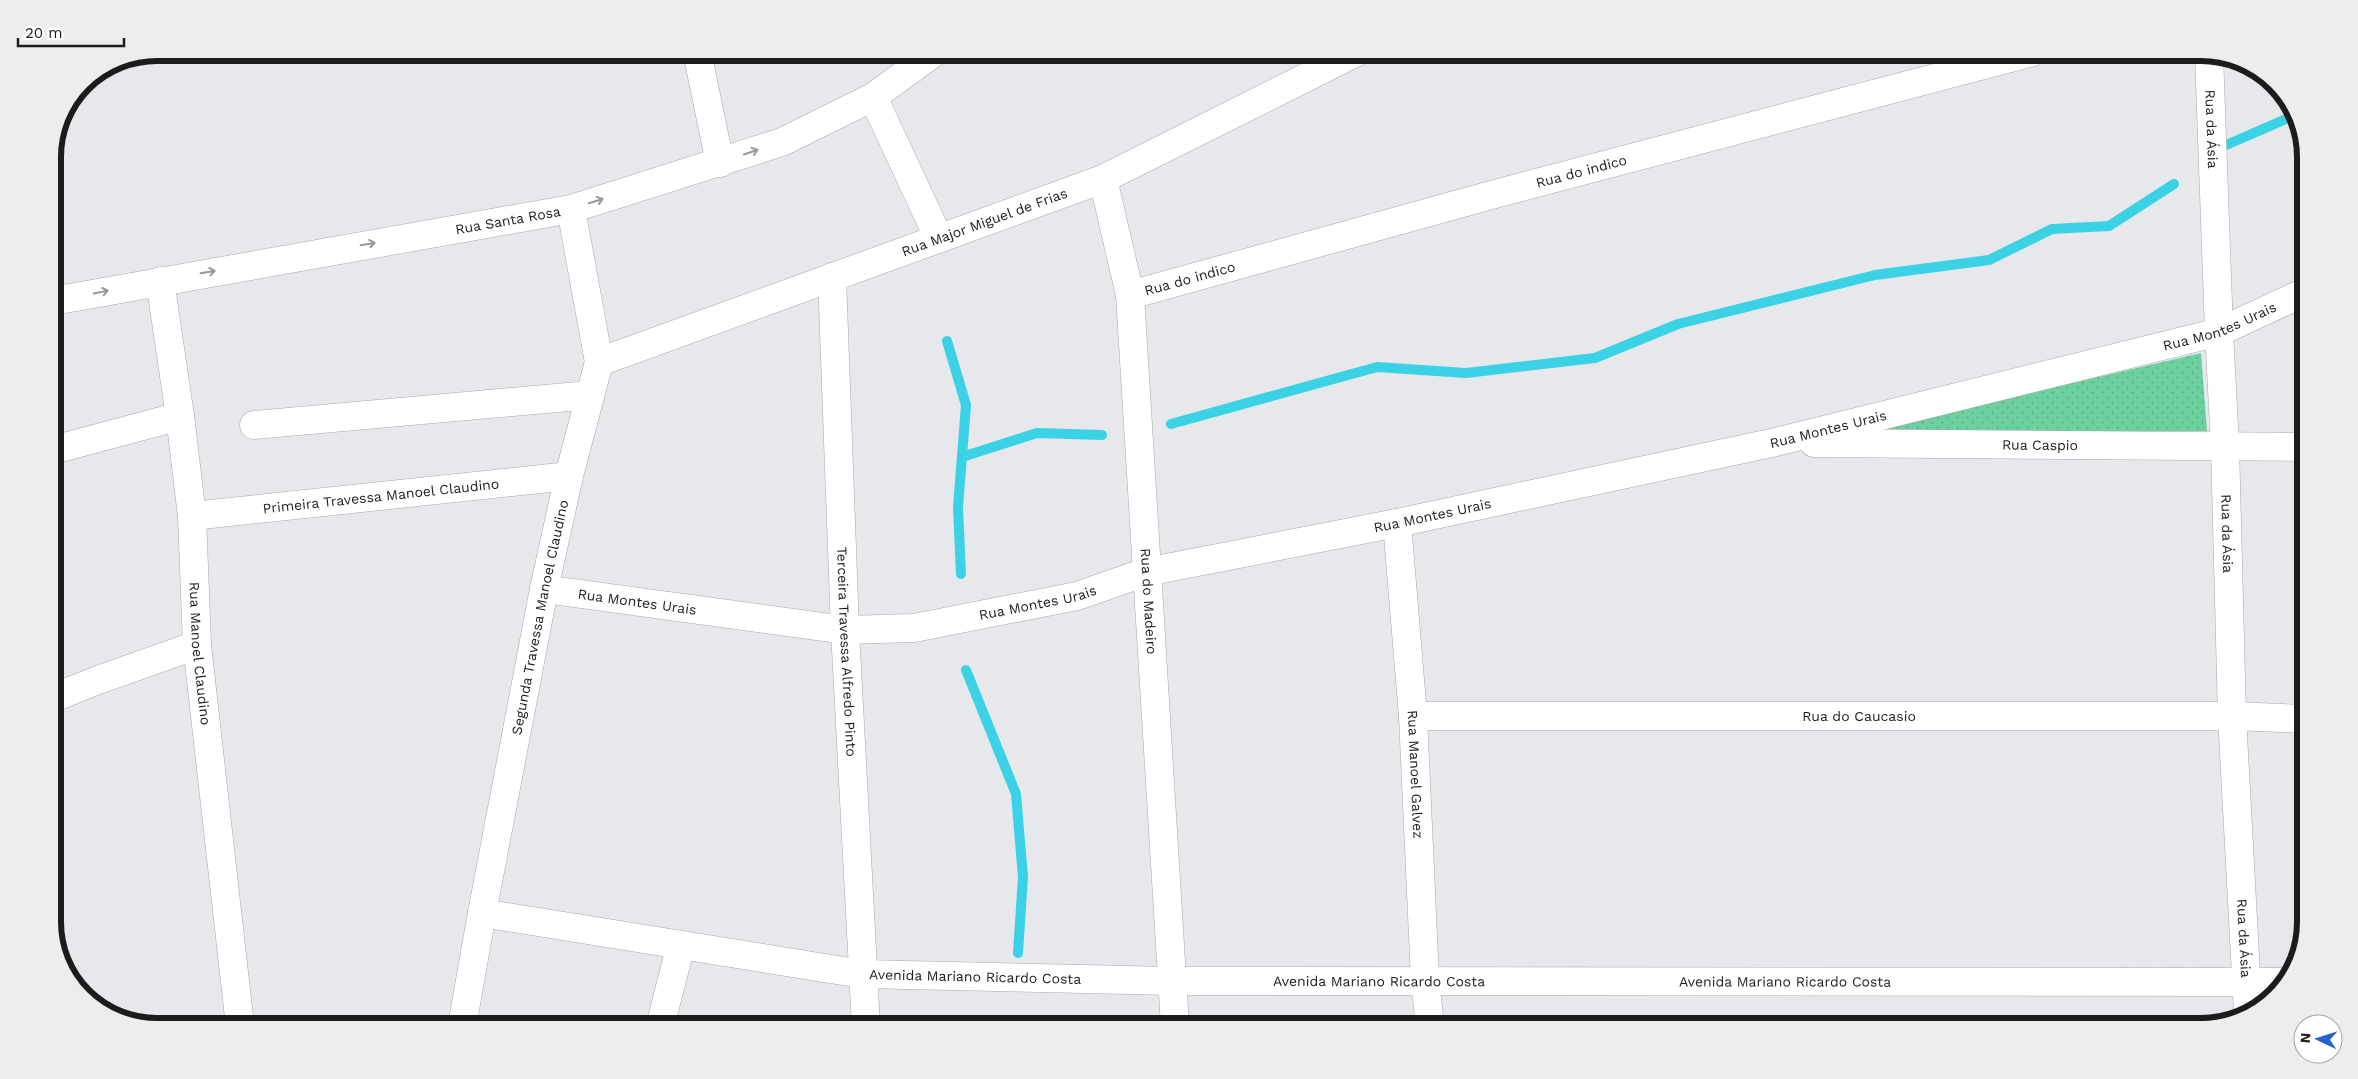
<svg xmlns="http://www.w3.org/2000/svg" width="2358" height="1079" viewBox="0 0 2358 1079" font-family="'Work Sans',sans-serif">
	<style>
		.park { fill: url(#park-dots) }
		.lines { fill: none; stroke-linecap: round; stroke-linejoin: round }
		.stream { stroke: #3cd2e6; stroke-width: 10 }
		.street-casing { stroke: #a7a8ab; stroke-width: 29 }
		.secondary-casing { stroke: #a7a8ab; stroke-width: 29 }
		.street { stroke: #fff; stroke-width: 28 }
		.secondary { stroke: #fff; stroke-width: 28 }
		.oneway { stroke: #999 }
		.labels { text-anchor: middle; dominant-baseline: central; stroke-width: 5; stroke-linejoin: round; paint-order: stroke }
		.street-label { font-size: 14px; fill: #1c1c1d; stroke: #fff }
		.rim { fill: none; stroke: #1c1c1d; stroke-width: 6 }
	</style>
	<defs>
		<pattern id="park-dots" width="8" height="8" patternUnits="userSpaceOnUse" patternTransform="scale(1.25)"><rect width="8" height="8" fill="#6cd19f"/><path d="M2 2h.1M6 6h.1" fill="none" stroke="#5db388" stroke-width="1.8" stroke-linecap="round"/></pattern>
	</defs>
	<rect width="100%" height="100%" fill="#e6e8eb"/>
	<!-- park -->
	<path class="park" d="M 2201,353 L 2207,431 L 1863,432 Z"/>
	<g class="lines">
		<!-- stream -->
		<path class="stream" d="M 2217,149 L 2293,116
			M 947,341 L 966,405 L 958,507 L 961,574
			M 1171,424 L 1377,367 L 1466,373 L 1595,358 L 1678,324 L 1875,275 L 1989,260 L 2052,229 L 2109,226 L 2174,184
			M 962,457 L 1037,433 L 1102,435
			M 966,670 L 1016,794 L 1023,877 L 1018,953"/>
		<defs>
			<g id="street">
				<path d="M 697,52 L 720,163"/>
				<path id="s1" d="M 2209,54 L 2219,332 L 2225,446 L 2232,716 L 2248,1012"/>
				<path d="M 873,97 L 939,239"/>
				<path id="s2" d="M 1103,179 L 1130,295 L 1175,1026"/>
				<path id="s3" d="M 832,277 L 845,630 L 866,1026"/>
				<path id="s4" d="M 160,281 L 180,416 L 192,516 L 197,645 L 240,1026"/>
				<path id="s5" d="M 1130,295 L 1495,194 L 2033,52"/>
				<path id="s6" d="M 599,362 L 1103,179 L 1357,52"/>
				<path d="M 254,425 L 590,395"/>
				<path id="s7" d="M 1814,443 L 2305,447"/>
				<path d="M 53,450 L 180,416"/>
				<path id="s8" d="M 192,516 L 569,476"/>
				<path id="s9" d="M 1397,523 L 1413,716 L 1425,980 L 1430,1026"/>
				<path id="s10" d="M 544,589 L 845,630 L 914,628 L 1077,596 L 1146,572 L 1397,523 L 1776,442 L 2219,332 L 2305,292"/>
				<path d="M 53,698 L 98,680 L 197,645"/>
				<path id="s11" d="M 1413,716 L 2232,716 L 2305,719"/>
				<path id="s12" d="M 482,913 L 862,974 L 1172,981 L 2282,982"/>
				<path id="s13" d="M 462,1026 L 482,913 L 544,589 L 569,476 L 599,362 L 571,209"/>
				<path d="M 660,1026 L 681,945"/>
			</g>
			<g id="secondary">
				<path id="s14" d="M 53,301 L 571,209 L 782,142 L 873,97 L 935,52"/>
			</g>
		</defs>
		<!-- street casing -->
		<use href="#street" class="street-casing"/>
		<!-- secondary casing -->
		<use href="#secondary" class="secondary-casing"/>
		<!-- street -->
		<use href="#street" class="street"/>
		<!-- secondary -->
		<use href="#secondary" class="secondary"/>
	</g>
	<!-- one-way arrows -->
	<defs><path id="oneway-shaft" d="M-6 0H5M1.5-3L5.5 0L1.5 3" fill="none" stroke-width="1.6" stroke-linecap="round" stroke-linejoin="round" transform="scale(1.25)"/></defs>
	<g class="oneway">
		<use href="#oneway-shaft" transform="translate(751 152) rotate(-19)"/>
		<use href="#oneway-shaft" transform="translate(596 201) rotate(-17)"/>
		<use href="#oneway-shaft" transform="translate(368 244) rotate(-10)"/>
		<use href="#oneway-shaft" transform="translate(208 272) rotate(-10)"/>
		<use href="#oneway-shaft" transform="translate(101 292) rotate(-11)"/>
	</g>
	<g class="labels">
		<!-- street labels -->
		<g class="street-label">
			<text stroke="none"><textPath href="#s1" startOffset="75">Rua da Ásia</textPath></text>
			<text stroke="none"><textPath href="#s5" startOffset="468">Rua do indico</textPath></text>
			<text stroke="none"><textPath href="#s14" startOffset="462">Rua Santa Rosa</textPath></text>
			<text stroke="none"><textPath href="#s6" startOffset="410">Rua Major Miguel de Frias</textPath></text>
			<text stroke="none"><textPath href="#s5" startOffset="62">Rua do indico</textPath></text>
			<text stroke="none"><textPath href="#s10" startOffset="1714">Rua Montes Urais</textPath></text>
			<text stroke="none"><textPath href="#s10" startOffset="1309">Rua Montes Urais</textPath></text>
			<text stroke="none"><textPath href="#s7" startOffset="226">Rua Caspio</textPath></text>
			<text stroke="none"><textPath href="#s8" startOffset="190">Primeira Travessa Manoel Claudino</textPath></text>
			<text stroke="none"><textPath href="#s10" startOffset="904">Rua Montes Urais</textPath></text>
			<text stroke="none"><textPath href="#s1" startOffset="480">Rua da Ásia</textPath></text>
			<text stroke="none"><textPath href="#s2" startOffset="426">Rua do Madeiro</textPath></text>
			<text stroke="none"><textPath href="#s10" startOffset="94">Rua Montes Urais</textPath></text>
			<text stroke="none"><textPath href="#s10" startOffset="499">Rua Montes Urais</textPath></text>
			<text stroke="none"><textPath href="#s13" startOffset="416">Segunda Travessa Manoel Claudino</textPath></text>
			<text stroke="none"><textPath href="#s3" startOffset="375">Terceira Travessa Alfredo Pinto</textPath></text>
			<text stroke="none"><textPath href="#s4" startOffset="375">Rua Manoel Claudino</textPath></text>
			<text stroke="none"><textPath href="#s11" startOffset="446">Rua do Caucasio</textPath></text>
			<text stroke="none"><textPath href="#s9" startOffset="252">Rua Manoel Galvez</textPath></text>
			<text stroke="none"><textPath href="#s1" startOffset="885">Rua da Ásia</textPath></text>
			<text stroke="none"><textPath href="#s12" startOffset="498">Avenida Mariano Ricardo Costa</textPath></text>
			<text stroke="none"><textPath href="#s12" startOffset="902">Avenida Mariano Ricardo Costa</textPath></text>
			<text stroke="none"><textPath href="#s12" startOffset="1308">Avenida Mariano Ricardo Costa</textPath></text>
		</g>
	</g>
	<!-- crop -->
	<path d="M0 0H2358V1079H0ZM157 61H2201A96 96 0 0 1 2297 157V922A96 96 0 0 1 2201 1018H157A96 96 0 0 1 61 922V157A96 96 0 0 1 157 61Z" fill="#ededed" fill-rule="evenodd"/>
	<path class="rim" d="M157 61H2201A96 96 0 0 1 2297 157V922A96 96 0 0 1 2201 1018H157A96 96 0 0 1 61 922V157A96 96 0 0 1 157 61Z"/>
	<!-- north arrow -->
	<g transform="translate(2318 1039) rotate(274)"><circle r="24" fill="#ffffff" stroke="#a4a4a5"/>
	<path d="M0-4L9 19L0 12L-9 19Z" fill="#2464d0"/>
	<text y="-8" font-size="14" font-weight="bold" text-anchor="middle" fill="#1c1c1d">N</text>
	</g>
	<!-- scale -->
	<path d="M18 38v8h106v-8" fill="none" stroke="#1c1c1d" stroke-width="2.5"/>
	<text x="25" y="38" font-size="15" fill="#1c1c1d" stroke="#ffffff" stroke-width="4" paint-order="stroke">20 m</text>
</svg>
